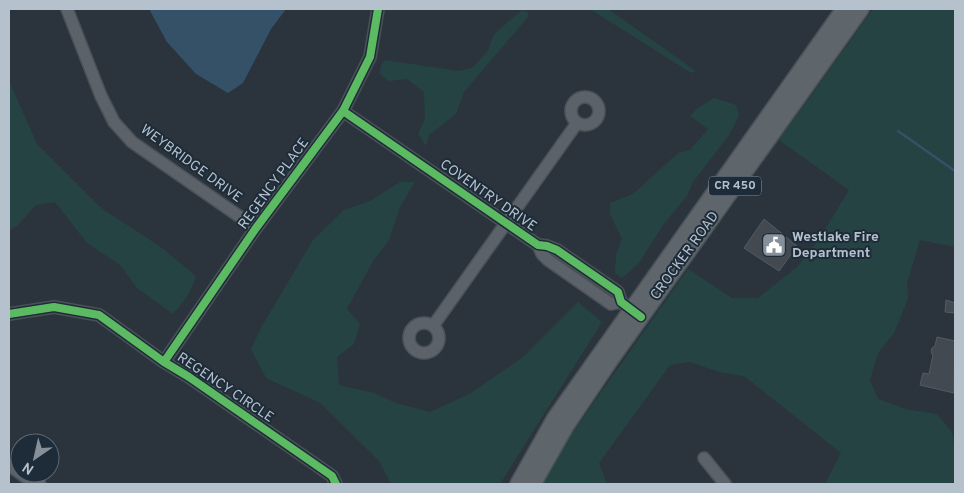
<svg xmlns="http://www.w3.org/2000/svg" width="964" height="493" viewBox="0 0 964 493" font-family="Overpass,sans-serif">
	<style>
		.green { fill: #264343 }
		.water { fill: #355168 }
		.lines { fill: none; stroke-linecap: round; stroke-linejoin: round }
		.stream { stroke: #355168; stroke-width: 2.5 }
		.building { fill: #424950; stroke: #535c63 }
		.minor-casing { stroke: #495056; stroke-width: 14 }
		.major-casing { stroke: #495158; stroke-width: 18 }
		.minor { stroke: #5c6269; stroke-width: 11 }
		.major { stroke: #5e656b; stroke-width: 15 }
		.cycleway-casing { stroke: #1d2c38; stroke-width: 11 }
		.cycleway { stroke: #5cba63; stroke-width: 8 }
		.labels { text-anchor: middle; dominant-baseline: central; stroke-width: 4; stroke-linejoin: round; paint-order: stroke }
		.shield { fill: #1d2c38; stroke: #8794a0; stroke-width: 1 }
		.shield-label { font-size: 12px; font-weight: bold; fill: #b5c1cd }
		.street-label { font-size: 14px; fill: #b5c1cd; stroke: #1d2c38 }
		.poi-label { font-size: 14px; font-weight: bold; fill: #b5c1cd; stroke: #1d2c38; text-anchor: start }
	</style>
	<rect width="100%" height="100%" fill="#2b343c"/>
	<!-- green -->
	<path class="green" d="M 590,9 L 608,9 L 696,71 L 691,73 Z
		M 873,9 L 955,9 L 955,247 L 920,240 L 907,283 L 908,299 L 894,333 L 878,353 L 870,380 L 878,399 L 909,410 L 937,414 L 952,432 L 955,454 L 955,484 L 825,484 L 841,453 L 744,376 L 723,373 L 689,362 L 670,365 L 599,463 L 607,484 L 542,484 L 563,446 L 688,269 L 732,298 L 758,298 L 797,267 L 819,239 L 849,190 L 779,140 Z
		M 522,10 L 528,12 L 528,17 L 464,92 L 456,114 L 429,135 L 426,146 L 418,134 L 425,119 L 424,92 L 407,79 L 389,81 L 380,74 L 381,66 L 385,60 L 459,71 L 472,68 L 487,52 L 494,34 Z
		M 9,81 L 37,144 L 101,208 L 158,245 L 196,276 C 191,292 184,302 173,314 L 137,288 L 120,265 L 87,243 L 55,202 L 36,205 L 17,226 L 9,231 Z
		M 714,98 L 736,105 L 739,115 L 729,135 L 693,182 L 687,196 L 663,225 L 639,263 L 622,278 L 615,273 L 616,255 L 622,239 L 610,214 L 610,203 L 633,194 L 678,153 L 690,150 L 708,129 L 690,116 L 698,108 Z
		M 400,182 L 415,182 L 400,207 L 389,240 L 373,261 L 347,309 L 360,324 L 354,344 L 337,357 L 339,385 L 374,393 L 396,403 L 430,412 L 471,393 L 523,357 L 578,302 L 602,322 L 500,484 L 391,484 L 379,461 L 320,403 L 266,378 L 251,349 L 262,326 L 313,240 L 344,210 L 370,201 Z"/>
	<!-- water -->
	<path class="water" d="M 149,9 L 286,9 L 271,29 L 243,83 L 228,93 L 196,74 L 167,42 Z"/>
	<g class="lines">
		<!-- stream -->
		<path class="stream" d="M 898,131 L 955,171"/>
	</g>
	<!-- building -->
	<path class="building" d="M 764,219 L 797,246 L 779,271 L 744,248 Z
		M 946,300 L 955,303 L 955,313 L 945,312 Z
		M 937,337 L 955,341 L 954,393 L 920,385 L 923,373 L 929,374 L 933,355 L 931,352 L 932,348 L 935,346 Z"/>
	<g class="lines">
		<defs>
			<path id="minor" d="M 67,9 L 101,96 L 114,122 L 132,142 L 256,228
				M571 111a14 14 0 1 1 28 0a14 14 0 1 1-28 0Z
				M 343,111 L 538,245 L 547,246 L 557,250 L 618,292 L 621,302 L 636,314
				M 538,245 L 542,254 L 548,260 L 611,304 L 621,302
				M 9,314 L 54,307 L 99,315 L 164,362 L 189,377 L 332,476 L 336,484
				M409 338a15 15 0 1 1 30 0a15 15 0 1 1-30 0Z
				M 433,326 L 577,123
				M 164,362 L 256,228 L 343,111 L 370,57 L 378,9
				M 704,458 L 725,484
				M 9,465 L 35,484 L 40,484"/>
			<path id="major" d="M 518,484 L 555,418 L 844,9
				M 533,484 L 566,426 L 609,362 L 861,9"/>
		</defs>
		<!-- minor casing -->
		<use href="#minor" class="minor-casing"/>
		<!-- major casing -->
		<use href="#major" class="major-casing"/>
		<!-- minor -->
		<use href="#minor" class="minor"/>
		<!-- major -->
		<use href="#major" class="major"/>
		<defs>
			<path id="cycleway" d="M 343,111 L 538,245 L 547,246 L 557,250 L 618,292 L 621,302 L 641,317
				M 9,314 L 54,307 L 99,315 L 164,362 L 189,377 L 332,476 L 336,484
				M 164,362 L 256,228 L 343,111 L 370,57 L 378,9"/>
		</defs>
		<!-- cycleway casing -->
		<use href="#cycleway" class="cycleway-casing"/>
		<!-- cycleway -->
		<use href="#cycleway" class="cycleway"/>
	</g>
	<!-- icons -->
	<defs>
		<symbol id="civic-square" viewBox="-11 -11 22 22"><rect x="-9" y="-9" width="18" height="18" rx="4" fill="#85909a" stroke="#1d2c38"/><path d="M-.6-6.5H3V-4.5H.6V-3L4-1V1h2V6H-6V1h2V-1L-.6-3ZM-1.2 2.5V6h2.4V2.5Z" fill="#fff"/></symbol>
	</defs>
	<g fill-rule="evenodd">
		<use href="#civic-square" x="760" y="231" width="28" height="28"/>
	</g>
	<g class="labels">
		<!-- shield labels -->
		<rect class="shield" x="709" y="176.5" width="52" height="19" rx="4"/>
		<g class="shield-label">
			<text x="735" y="186">CR 450</text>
		</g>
		<!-- street labels -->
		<g class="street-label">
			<text transform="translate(191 164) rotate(36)">WEYBRIDGE DRIVE</text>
			<text transform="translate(274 184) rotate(-54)">REGENCY PLACE</text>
			<text transform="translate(488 196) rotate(35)">COVENTRY DRIVE</text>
			<text transform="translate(685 256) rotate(-54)">CROCKER ROAD</text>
			<text transform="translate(225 388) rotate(34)">REGENCY CIRCLE</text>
		</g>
		<!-- poi labels -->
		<g class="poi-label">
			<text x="792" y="237">Westlake Fire<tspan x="792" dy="16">Department</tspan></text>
		</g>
	</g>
	<!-- border -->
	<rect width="964" height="493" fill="none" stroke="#b5c1cd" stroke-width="20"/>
	<!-- north arrow -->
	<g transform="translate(35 458) rotate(214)"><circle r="24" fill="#1d2c38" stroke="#5a6874"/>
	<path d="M0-4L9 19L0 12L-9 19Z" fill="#85909a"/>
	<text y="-8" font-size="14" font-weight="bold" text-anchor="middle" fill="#b5c1cd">N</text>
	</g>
</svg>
